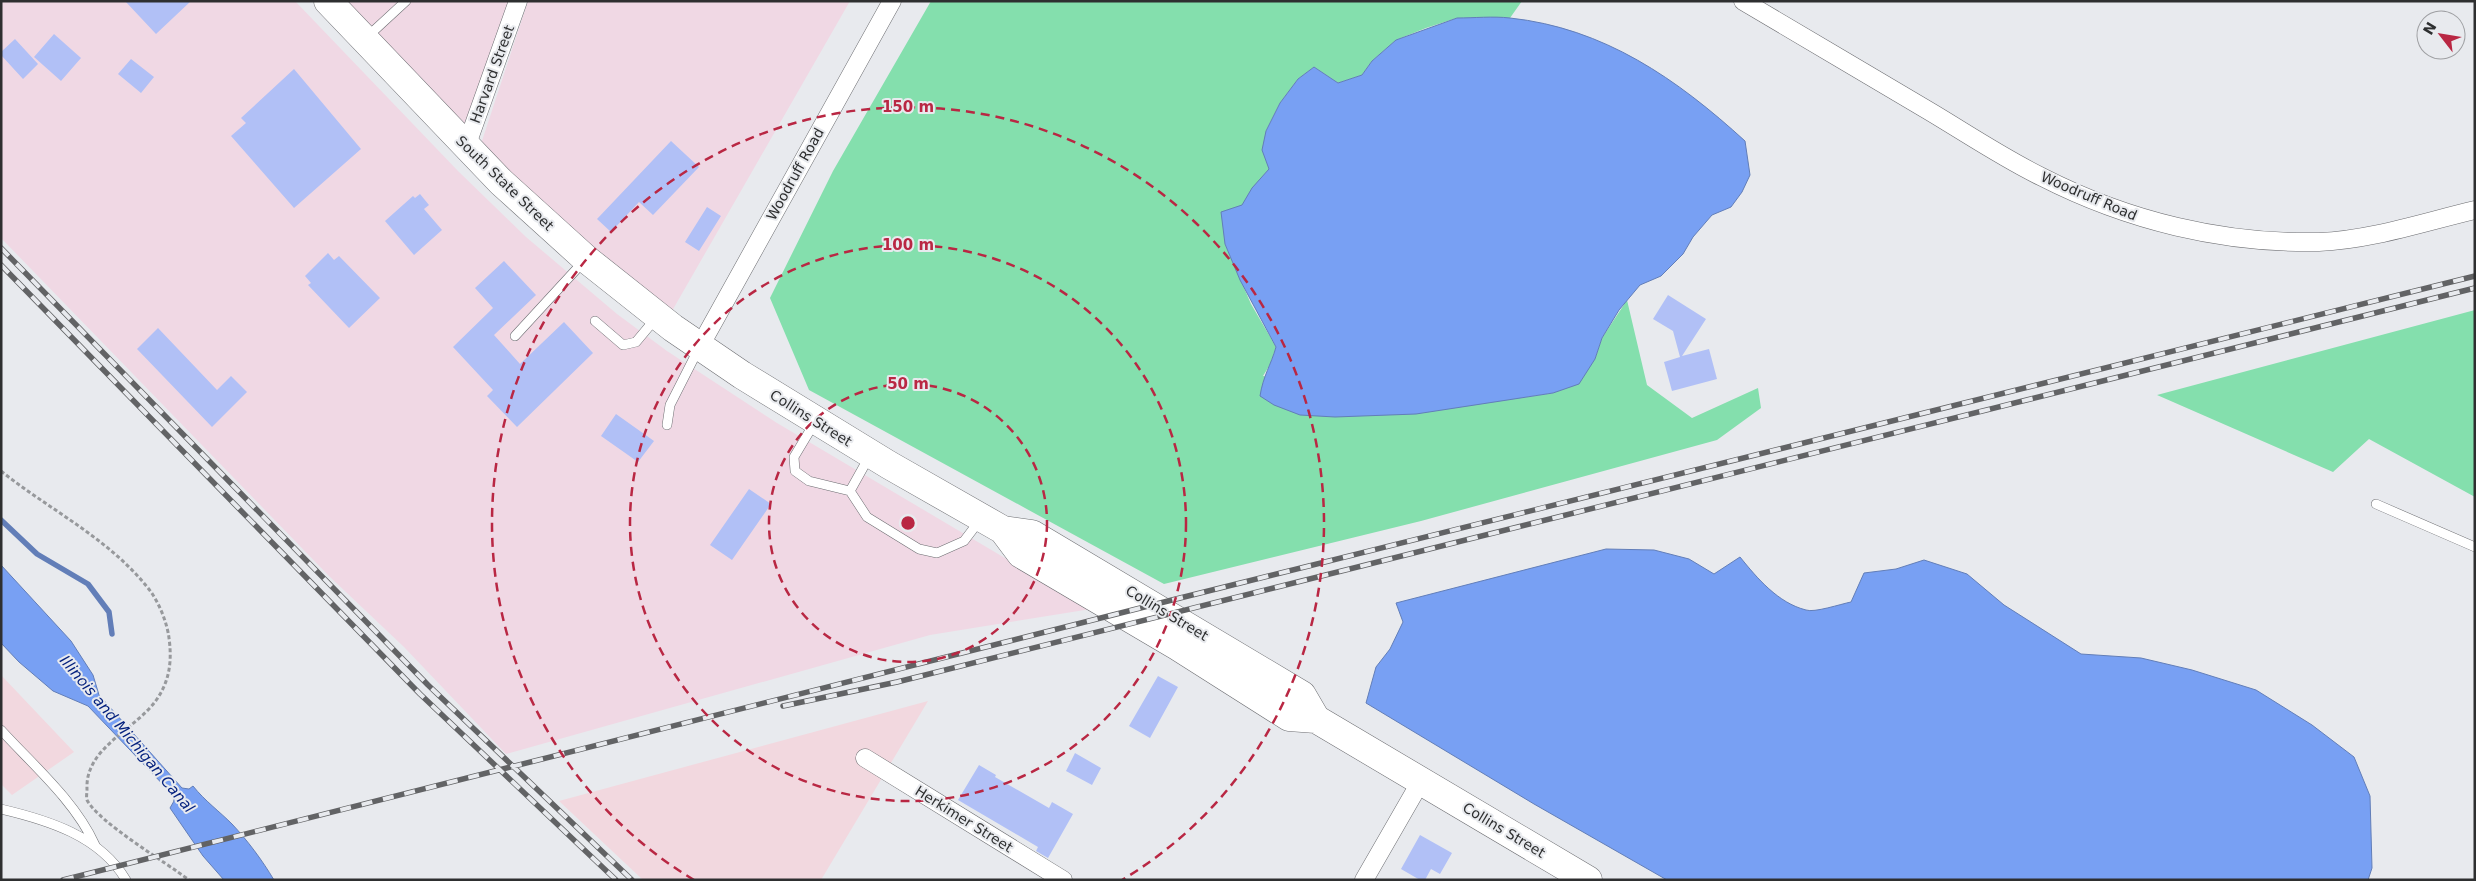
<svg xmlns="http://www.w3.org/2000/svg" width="2476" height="881" viewBox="0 0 2476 881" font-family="'DejaVu Sans',sans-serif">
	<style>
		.commercial { fill: #f0d8e4 }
		.industrial { fill: #f2d8df }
		.green { fill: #84dfad }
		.water { fill: #78a0f3; stroke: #627eb8 }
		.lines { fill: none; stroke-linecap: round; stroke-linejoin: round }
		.stream { stroke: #627eb8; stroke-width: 5.5 }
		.building { fill: #b1c0f6 }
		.service-casing { stroke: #6c6d71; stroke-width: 10 }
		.minor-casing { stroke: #6c6d71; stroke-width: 19 }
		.primary-casing { stroke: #6c6d71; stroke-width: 29 }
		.path { stroke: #97999c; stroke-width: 3; stroke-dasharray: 4 2.5; stroke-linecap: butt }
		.service { stroke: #fff; stroke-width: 9 }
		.minor { stroke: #fff; stroke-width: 18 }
		.primary { stroke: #fff; stroke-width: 28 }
		.rail-casing { stroke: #626365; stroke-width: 5.5 }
		.rail { stroke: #e8eaee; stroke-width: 4; stroke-dasharray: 11; stroke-linecap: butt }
		.ring { fill: none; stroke: #b92743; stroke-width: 2.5; stroke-dasharray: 9 6 }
		.labels { text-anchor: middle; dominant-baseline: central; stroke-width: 4; stroke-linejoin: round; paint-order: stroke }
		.street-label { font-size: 14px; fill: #2e2f30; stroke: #e8eaee }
		.water-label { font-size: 15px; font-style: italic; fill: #021f7d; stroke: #e8eaee }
		.centre { fill: #b92743; stroke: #e8eaee; stroke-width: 2.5 }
		.ring-label { font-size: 15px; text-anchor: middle; font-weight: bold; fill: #b92743; stroke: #e8eaee; stroke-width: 4; stroke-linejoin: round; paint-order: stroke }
	</style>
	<rect width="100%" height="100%" fill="#e8eaee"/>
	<!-- commercial -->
	<path class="commercial" d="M 1,1 L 295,1 L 458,171 L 526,237 L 617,314 L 667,351 L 777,423 L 1091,609 L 930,635 L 506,754 L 404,647 L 329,576 L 1,238 Z
		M 346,1 L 517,1 L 474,137 Z
		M 528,1 L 850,1 L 672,311 L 596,254 L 481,144 Z"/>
	<!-- industrial -->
	<path class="industrial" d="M 1,675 L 74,752 L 12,795 L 1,784 Z
		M 928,701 L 821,880 L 643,880 L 559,801 Z"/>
	<!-- green -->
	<path class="green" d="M 931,1 L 1522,1 L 1510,18 L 1457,18 L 1426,28 L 1396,40 L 1372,61 L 1362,75 L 1338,83 L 1314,67 L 1298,79 L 1280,103 L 1266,131 L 1269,169 C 1248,192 1237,216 1225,244 L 1251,304 L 1276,347 L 1271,363 L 1263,376 L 1520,398 L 1553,393 L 1595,359 L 1602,338 L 1627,300 L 1647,385 L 1692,418 L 1758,388 L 1761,408 L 1717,440 L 1421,521 L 1164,584 L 809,390 L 770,298 L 833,171 Z
		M 2475,310 L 2475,497 L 2369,439 L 2333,472 L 2157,395 Z"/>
	<!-- water -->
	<path class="water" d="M 1457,18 C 1474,18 1493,16 1510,18 C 1604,28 1677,79 1745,141 L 1750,175 L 1742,192 L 1731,207 L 1712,215 L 1693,237 L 1683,254 L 1661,276 L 1640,285 L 1619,310 L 1602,338 L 1595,359 L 1579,384 L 1553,393 L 1416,414 L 1335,417 L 1300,415 L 1274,405 L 1260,396 C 1263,376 1271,365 1276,347 L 1240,280 L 1225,244 L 1221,212 L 1242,205 L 1252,188 L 1269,169 L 1262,150 L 1266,131 L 1280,103 L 1298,79 L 1314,67 L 1338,83 L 1362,75 L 1372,61 L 1396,40 Z
		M 1606,549 L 1654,550 L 1689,559 L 1714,574 L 1740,557 C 1757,578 1778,603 1806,610 C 1814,613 1841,604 1851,602 L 1864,573 L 1896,569 L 1924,560 L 1967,574 L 2004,605 L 2081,654 L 2141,658 L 2192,670 L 2256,690 L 2312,725 L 2354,757 L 2370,796 L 2372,868 L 2368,880 L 1667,880 L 1534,804 L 1366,703 L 1376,667 L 1390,649 L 1403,622 L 1396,603 Z
		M 1,565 L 71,641 L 93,675 L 99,695 L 182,788 L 189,789 L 193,786 C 205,801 219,811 232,824 C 248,841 262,860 274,880 L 224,880 L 203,856 L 170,808 L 174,801 L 172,794 L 88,706 L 53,691 L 19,662 L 1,643 Z"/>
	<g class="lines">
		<!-- stream -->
		<path class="stream" d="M 1,520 L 37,554 L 88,584 L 109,612 L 112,634"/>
	</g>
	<!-- building -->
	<path class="building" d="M 125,1 L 191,1 L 156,34 Z
		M 54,34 L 81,58 L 61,81 L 34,57 Z
		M 15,39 L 38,64 L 23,79 L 1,55 L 1,52 Z
		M 131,59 L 154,77 L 141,93 L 118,74 Z
		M 294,69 L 361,149 L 294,208 L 231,136 L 246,123 L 241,118 Z
		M 671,141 L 699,167 L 653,215 L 639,202 L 611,232 L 597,219 Z
		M 420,194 L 429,205 L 424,209 L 442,230 L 414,255 L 385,221 L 413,196 L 415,198 Z
		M 707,207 L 721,216 L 699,251 L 685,242 Z
		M 328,253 L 334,260 L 339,256 L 380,298 L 349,328 L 308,285 L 311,283 L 305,276 Z
		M 504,261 L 536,295 L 494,335 L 520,364 L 564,322 L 593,353 L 517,427 L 487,396 L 493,390 L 453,347 L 493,308 L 475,288 Z
		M 1668,295 L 1706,319 L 1682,356 L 1709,349 L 1717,379 L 1672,391 L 1664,362 L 1680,357 L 1673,331 L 1653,319 Z
		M 158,328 L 217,390 L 231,376 L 247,392 L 212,427 L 137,349 Z
		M 616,414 L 654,441 L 638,462 L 601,436 Z
		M 749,489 L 771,504 L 732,560 L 710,545 Z
		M 1158,676 L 1178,687 L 1150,738 L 1129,726 Z
		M 1075,753 L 1101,768 L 1092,785 L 1066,771 Z
		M 979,765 L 996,775 L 995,777 L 1049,808 L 1052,802 L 1073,814 L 1048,858 L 1036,851 L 1038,847 L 958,800 Z
		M 1420,835 L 1452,853 L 1440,874 L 1431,869 L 1425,880 L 1420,880 L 1401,869 Z"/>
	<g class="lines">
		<defs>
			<path id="service" d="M 367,37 L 406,1
				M 595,321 L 623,345 L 636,342 L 656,318
				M 515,336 L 584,261
				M 815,422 L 794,457 L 795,471 L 809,481 L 850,491
				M 667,425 L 670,405 L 699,348
				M 869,457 L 850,491 L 867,517 L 919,549 L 937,553 L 964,541 L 980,520
				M 2376,504 L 2475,547
				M 1,730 C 33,765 75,801 95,845
				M 1,809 C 48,820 100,836 126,880"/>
			<path id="minor" d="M 1743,1 C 1805,38 1867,74 1929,111 C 1966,133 2003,158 2042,177 C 2128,221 2223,244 2319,242 C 2371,240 2424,222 2475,210
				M 466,147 L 518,1
				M 699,348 L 892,1
				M 865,758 L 1063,880
				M 1364,880 L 1421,781"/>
			<path id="primary" d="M 328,1 L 501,182 L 586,259 L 673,328 L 742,375 L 889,465 L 1003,530 L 1032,534 L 1302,695 L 1316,719
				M 1003,530 L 1021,554 L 1177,646 L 1289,717 L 1316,719 L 1588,880"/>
		</defs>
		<!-- service casing -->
		<use href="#service" class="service-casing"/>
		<!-- minor casing -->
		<use href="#minor" class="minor-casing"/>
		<!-- primary casing -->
		<use href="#primary" class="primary-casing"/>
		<!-- path -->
		<path class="path" d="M 1,471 C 51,511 112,540 151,592 C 160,605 167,623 169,638 C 172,660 170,680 157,699 C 137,729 85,747 87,789 C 87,792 86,798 87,800 C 98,822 167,863 189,880"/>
		<!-- service -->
		<use href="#service" class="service"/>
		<!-- minor -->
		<use href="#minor" class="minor"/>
		<!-- primary -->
		<use href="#primary" class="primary"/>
		<defs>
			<path id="rail" d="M 1,248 L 428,685 L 632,880
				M 1,265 L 420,694 L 616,880
				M 783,706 L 897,682 L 2475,288
				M 63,880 L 1176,599 L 2475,276"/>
		</defs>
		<!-- rail casing -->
		<use href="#rail" class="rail-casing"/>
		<!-- rail -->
		<use href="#rail" class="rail"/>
	</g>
	<!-- distance rings -->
	<g class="ring">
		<circle cx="908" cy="523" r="139"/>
		<circle cx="908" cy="523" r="278"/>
		<path d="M694 880A416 416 0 1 1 1122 880"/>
	</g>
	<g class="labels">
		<!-- street labels -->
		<g class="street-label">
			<text transform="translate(492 74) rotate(-70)">Harvard Street</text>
			<text transform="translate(795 174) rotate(-61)">Woodruff Road</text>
			<text transform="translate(505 183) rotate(44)">South State Street</text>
			<text transform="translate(2089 196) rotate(23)">Woodruff Road</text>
			<text transform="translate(811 418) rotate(32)">Collins Street</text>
			<text transform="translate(1167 613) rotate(31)">Collins Street</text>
			<text transform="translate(964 819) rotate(32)">Herkimer Street</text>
			<text transform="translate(1504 830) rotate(31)">Collins Street</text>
		</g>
		<!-- water labels -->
		<g class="water-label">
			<text transform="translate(127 734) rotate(50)">Illinois and Michigan Canal</text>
		</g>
	</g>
	<circle cx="908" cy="523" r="8" class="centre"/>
	<g class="ring-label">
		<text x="908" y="112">150 m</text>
		<text x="908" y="250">100 m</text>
		<text x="908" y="389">50 m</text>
	</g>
	<!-- border -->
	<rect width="2476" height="881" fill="none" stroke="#2e2f30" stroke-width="5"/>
	<!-- north arrow -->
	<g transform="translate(2441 35) rotate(301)"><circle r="24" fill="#e8eaee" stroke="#9e9fa2"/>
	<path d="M0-4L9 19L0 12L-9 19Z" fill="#b92743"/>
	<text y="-8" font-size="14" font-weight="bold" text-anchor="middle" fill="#2e2f30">N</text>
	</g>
</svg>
